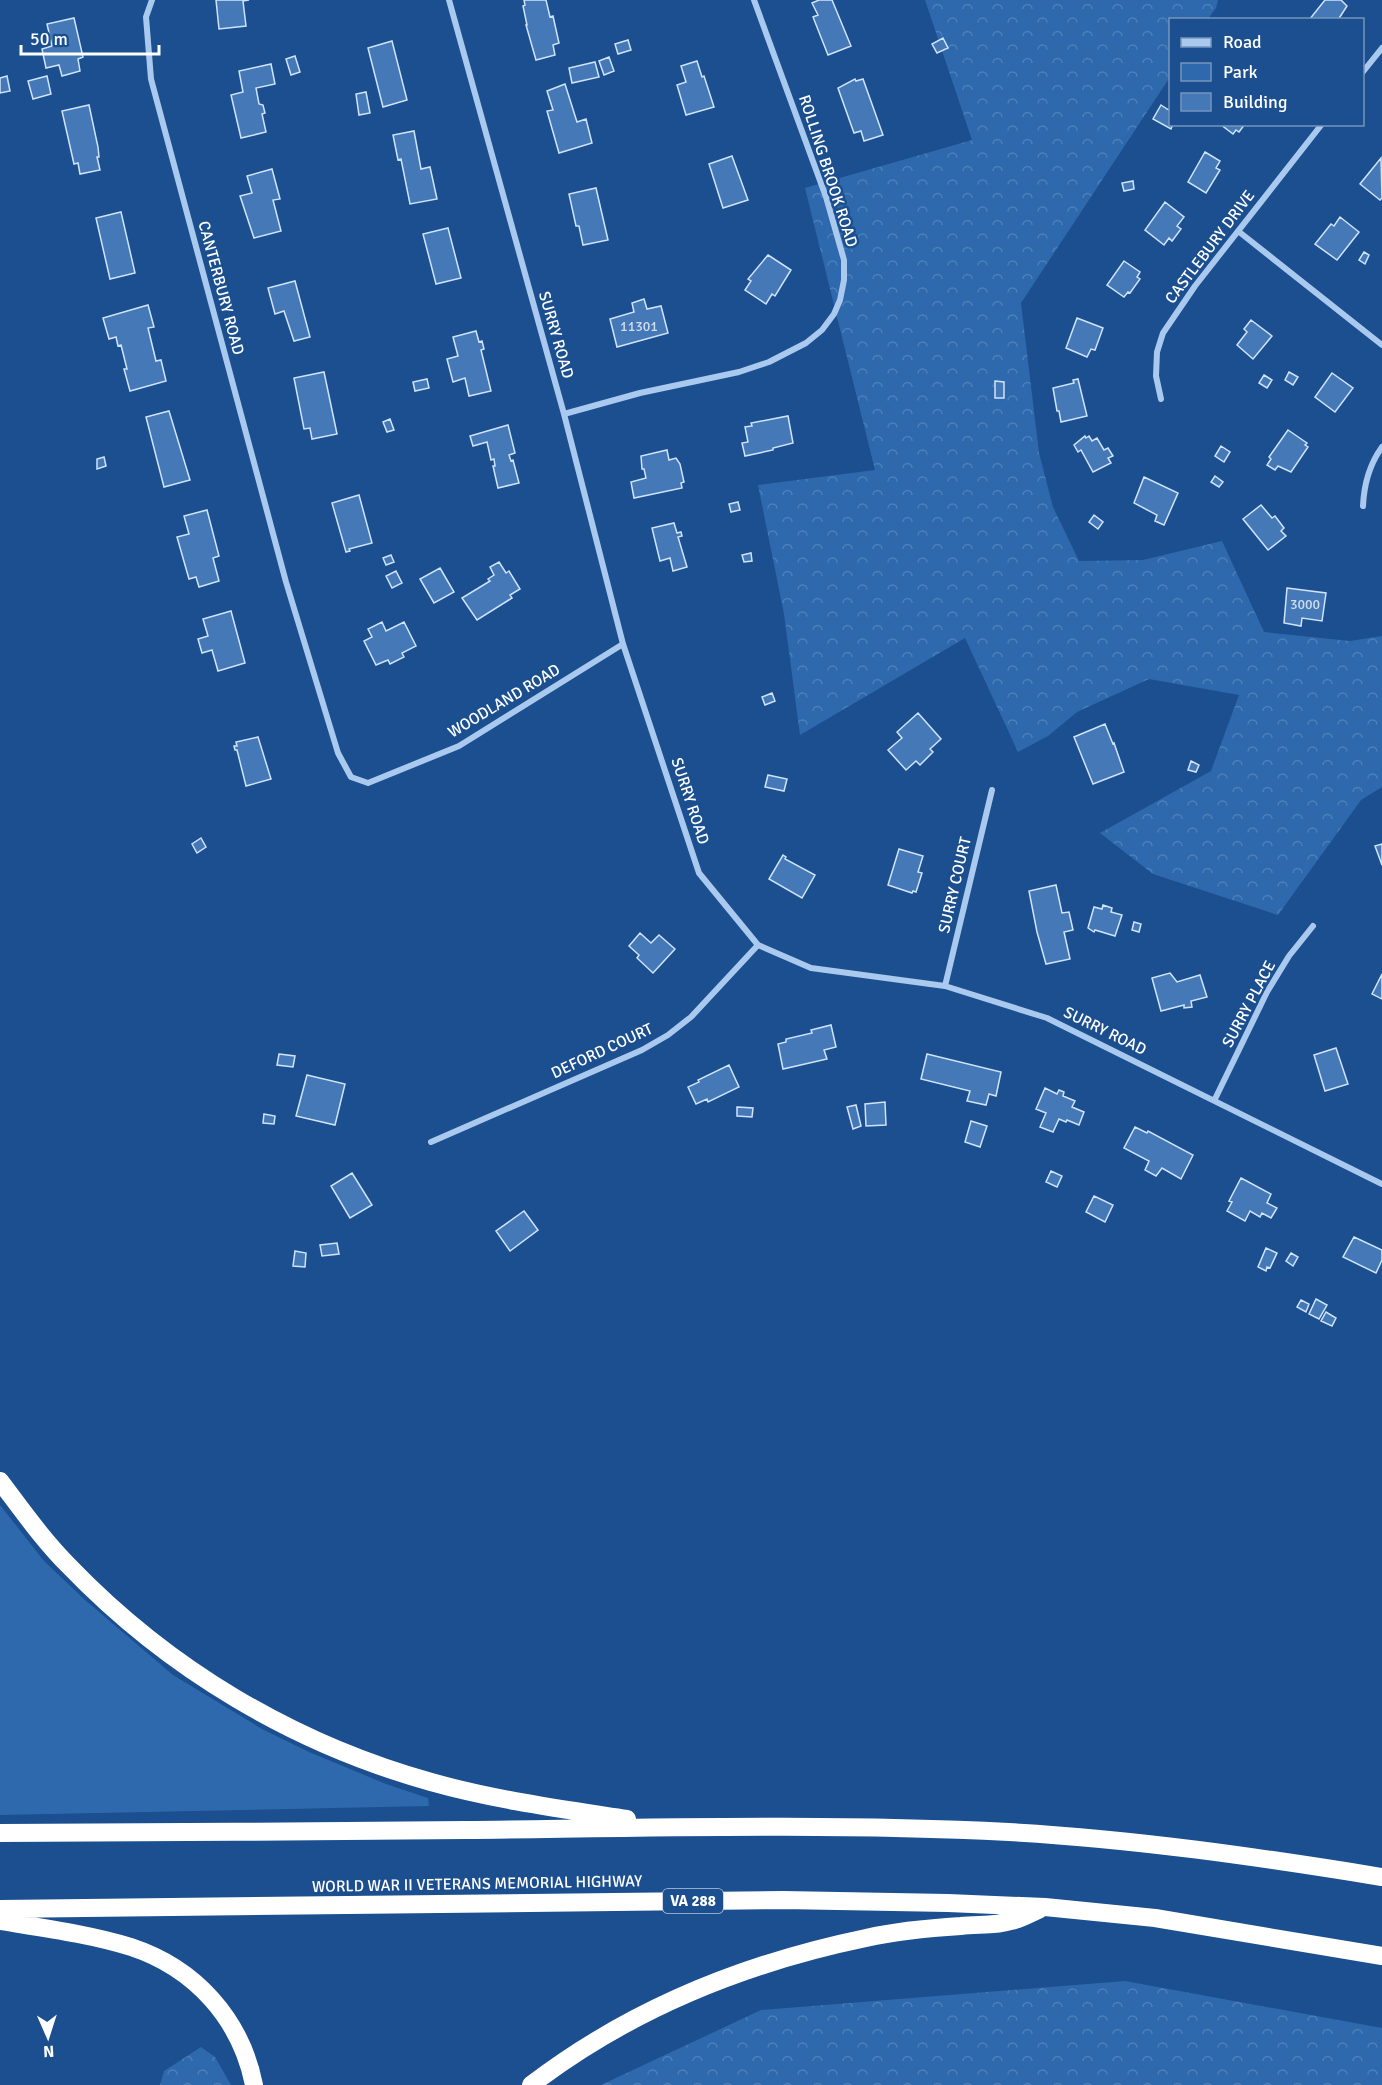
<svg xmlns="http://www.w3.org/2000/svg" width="1382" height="2085" viewBox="0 0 1382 2085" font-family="Signika,sans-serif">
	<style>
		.green { fill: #2e69ad }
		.forest { fill: url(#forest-crowns) }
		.building { fill: #4478b7; stroke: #cfe3fa; stroke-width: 1.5 }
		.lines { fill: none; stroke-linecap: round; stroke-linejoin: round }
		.minor { stroke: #a9c9ee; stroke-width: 6 }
		.motorway { stroke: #fff; stroke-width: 18 }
		.labels { text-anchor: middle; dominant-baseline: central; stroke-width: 5; stroke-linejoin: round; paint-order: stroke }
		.number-label { font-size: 14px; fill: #d0dded }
		.shield { fill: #1b4f8f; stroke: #bbcadd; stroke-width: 1.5 }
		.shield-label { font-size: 15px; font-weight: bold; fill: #fff }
		.street-label { font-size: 16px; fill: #fff; stroke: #1b4f8f }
	</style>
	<defs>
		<pattern id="forest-crowns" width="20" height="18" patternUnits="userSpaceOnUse" patternTransform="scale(1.5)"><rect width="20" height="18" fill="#2e69ad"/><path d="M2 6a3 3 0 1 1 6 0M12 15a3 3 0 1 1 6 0" fill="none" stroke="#4d80b9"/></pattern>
	</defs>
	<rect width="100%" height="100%" fill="#1b4f8f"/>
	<!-- green -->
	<path class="green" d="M 0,1505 L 44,1561 L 85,1600 L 173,1675 L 262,1729 L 309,1752 L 386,1784 L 428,1798 L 429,1806 L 0,1815 Z"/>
	<!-- forest -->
	<path class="forest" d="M 925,0 L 1218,0 L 1216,8 L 1208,19 L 1170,20 L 1170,77 L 1021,303 L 1039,453 L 1053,507 L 1079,561 L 1143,560 L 1222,541 L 1264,632 L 1350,641 L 1382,636 L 1382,787 L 1361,800 L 1278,915 L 1153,874 L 1100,833 L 1211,771 L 1239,695 L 1149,679 L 1077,712 L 1048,736 L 1018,752 L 965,638 L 800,735 L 784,614 L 758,485 L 875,470 L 805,188 L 972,140 Z
		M 1125,1981 L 1382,2028 L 1382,2085 L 601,2085 L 761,2010 Z
		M 201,2047 L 215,2057 L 231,2085 L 160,2085 L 164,2071 Z"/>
	<!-- building -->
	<path class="building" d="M 216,0 L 249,0 L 243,1 L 246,26 L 219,29 Z
		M 524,0 L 546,0 L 550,17 L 553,16 L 559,43 L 553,45 L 555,55 L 536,60 L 526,25 L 527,25 L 523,6 L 525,5 Z
		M 819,0 L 832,0 L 851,46 L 828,55 L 813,17 L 818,15 L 812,3 Z
		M 1325,0 L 1341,0 L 1347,6 L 1338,20 L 1309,20 Z
		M 74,18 L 83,57 L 78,59 L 80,71 L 62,76 L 59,65 L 46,68 L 42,49 L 52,46 L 47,24 Z
		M 943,38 L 948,48 L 937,53 L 932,44 Z
		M 628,40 L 631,50 L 618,54 L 615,44 Z
		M 392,41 L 407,100 L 383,107 L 368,48 Z
		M 295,56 L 300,72 L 291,75 L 286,59 Z
		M 609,57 L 614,71 L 604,75 L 599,61 Z
		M 697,61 L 702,77 L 704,76 L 714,107 L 686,115 L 677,85 L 686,82 L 681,66 Z
		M 595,62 L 599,77 L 572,83 L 569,68 Z
		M 271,64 L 275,84 L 256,88 L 259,104 L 263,105 L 265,113 L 262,114 L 266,132 L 241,138 L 231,95 L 243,92 L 239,71 Z
		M 7,76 L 10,91 L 0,93 L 0,78 Z
		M 47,76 L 51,94 L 33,99 L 28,81 Z
		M 855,79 L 856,81 L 863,79 L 883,135 L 864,141 L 861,131 L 854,133 L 838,88 Z
		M 565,84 L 577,122 L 586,119 L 592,143 L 559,153 L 547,111 L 553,110 L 547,91 Z
		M 366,92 L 370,113 L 359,115 L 356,94 Z
		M 89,105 L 98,147 L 99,157 L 97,157 L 100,170 L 80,174 L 78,163 L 74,164 L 62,111 Z
		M 1161,105 L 1170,111 L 1170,124 L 1173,124 L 1171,129 L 1153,119 Z
		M 1220,124 L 1245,124 L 1239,132 L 1236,130 L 1233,134 Z
		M 414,131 L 421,169 L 430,167 L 437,199 L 410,204 L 401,159 L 398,160 L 393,135 Z
		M 1205,152 L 1220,161 L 1216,168 L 1220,170 L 1206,193 L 1188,182 Z
		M 732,156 L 748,200 L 723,208 L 709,164 Z
		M 1381,158 L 1382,198 L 1380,200 L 1360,184 Z
		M 272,169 L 280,199 L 273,200 L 281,231 L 254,238 L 240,196 L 252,193 L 247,176 Z
		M 1133,181 L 1134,189 L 1124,191 L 1122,183 Z
		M 596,188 L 608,240 L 583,245 L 579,226 L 576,226 L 569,194 Z
		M 1165,202 L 1184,217 L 1177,226 L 1181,229 L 1172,241 L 1169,238 L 1164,245 L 1145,230 Z
		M 121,212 L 135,273 L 110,279 L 96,218 Z
		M 1340,217 L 1359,232 L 1337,260 L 1315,244 L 1331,224 L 1334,226 Z
		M 448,228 L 461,278 L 436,284 L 423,234 Z
		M 1364,252 L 1369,255 L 1365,264 L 1359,260 Z
		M 768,255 L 791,270 L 775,296 L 772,294 L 766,304 L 745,290 L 751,281 L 748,279 Z
		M 1124,261 L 1140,272 L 1137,277 L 1140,279 L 1130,293 L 1128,292 L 1124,297 L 1107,285 Z
		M 295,281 L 310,337 L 294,341 L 284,311 L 275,314 L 268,288 Z
		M 644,299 L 647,309 L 661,306 L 668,333 L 617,347 L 610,319 L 634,312 L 632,303 Z
		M 148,305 L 154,327 L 148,328 L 156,361 L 161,360 L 166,381 L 130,391 L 124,369 L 127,369 L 121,345 L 118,346 L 116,337 L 109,339 L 103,318 Z
		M 1077,318 L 1103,328 L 1095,350 L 1091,349 L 1087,357 L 1066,348 Z
		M 1251,320 L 1272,336 L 1253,359 L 1237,345 L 1247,332 L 1244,329 Z
		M 476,331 L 479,342 L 482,341 L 484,349 L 481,350 L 491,391 L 469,396 L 465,378 L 453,382 L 447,359 L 458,356 L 453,337 Z
		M 324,372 L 337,434 L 312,439 L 310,428 L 304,429 L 294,378 Z
		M 1289,372 L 1298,377 L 1293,385 L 1285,380 Z
		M 1332,373 L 1353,388 L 1335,412 L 1315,397 Z
		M 1264,375 L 1272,380 L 1267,388 L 1259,383 Z
		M 427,379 L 429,388 L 415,391 L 413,382 Z
		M 1078,379 L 1087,416 L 1061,422 L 1059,411 L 1057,411 L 1053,388 L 1074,383 L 1073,380 Z
		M 995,381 L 1004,382 L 1004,398 L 995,398 Z
		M 169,411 L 190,480 L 164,487 L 146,417 Z
		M 788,416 L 793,443 L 773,448 L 773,450 L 745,456 L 742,443 L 748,442 L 745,427 L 752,426 L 751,423 Z
		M 390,419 L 394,430 L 387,432 L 383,422 Z
		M 508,425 L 515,453 L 509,455 L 511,461 L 513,460 L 519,483 L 498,488 L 493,466 L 495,466 L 494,459 L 491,460 L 487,442 L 473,446 L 470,436 Z
		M 1288,430 L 1307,443 L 1305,445 L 1308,447 L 1291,472 L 1278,466 L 1275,470 L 1267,465 L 1271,459 L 1269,457 Z
		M 1085,436 L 1086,438 L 1089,436 L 1092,441 L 1097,438 L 1104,450 L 1108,448 L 1113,456 L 1108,458 L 1111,463 L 1093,472 L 1081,450 L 1078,452 L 1074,445 Z
		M 1221,446 L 1230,452 L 1224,462 L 1215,456 Z
		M 667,450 L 669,460 L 676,458 L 680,464 L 684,482 L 681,483 L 682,488 L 634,498 L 631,482 L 646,478 L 644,469 L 642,469 L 641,456 Z
		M 104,457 L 106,466 L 97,469 L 97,459 Z
		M 1215,476 L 1223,482 L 1219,487 L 1211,482 Z
		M 1144,477 L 1178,493 L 1164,525 L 1155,521 L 1157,515 L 1134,503 Z
		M 359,495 L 372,543 L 349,549 L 350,551 L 346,552 L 332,503 Z
		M 738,502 L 740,510 L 731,512 L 729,504 Z
		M 1261,505 L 1272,518 L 1275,516 L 1284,528 L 1281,531 L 1286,536 L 1268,550 L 1243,519 Z
		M 207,510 L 219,556 L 213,558 L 219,581 L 199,587 L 196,577 L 189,579 L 177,537 L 189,534 L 184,516 Z
		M 1094,515 L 1103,522 L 1098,529 L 1089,522 Z
		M 674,523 L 677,533 L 681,532 L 682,536 L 678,537 L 687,567 L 673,571 L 670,558 L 660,561 L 652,528 Z
		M 751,553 L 752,561 L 744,562 L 742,555 Z
		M 391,555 L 394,562 L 386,565 L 383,558 Z
		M 499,562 L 506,573 L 509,571 L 520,589 L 510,595 L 512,598 L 477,620 L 462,598 L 490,581 L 488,579 L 494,575 L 490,567 Z
		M 440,568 L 454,592 L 434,603 L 420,579 Z
		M 396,571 L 402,583 L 392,588 L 386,576 Z
		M 1287,588 L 1326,593 L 1322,621 L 1302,618 L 1301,626 L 1284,623 Z
		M 231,611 L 245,663 L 218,671 L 212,650 L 202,653 L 198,639 L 208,636 L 203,619 Z
		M 382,622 L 386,631 L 404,622 L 416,646 L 402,653 L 404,657 L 390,664 L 388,660 L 376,665 L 364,641 L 372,637 L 368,629 Z
		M 772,693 L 775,701 L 765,705 L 762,697 Z
		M 918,713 L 941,739 L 930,749 L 933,752 L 920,765 L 916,761 L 906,770 L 888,750 L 902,738 L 897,732 Z
		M 1105,724 L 1113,744 L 1114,743 L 1124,772 L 1093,784 L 1074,737 Z
		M 258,737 L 271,779 L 246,786 L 237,750 L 235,750 L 234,746 L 237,746 L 236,742 Z
		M 1191,761 L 1199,765 L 1196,772 L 1188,770 Z
		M 768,775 L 787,779 L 784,791 L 765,787 Z
		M 201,838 L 206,847 L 197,853 L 192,844 Z
		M 1382,844 L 1382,865 L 1375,846 Z
		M 899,849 L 923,856 L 918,872 L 922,873 L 916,892 L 913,891 L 912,893 L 888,885 Z
		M 783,855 L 786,857 L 785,859 L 815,875 L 802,898 L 769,879 Z
		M 1056,885 L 1062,913 L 1069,912 L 1073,930 L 1064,932 L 1070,959 L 1046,964 L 1037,932 L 1029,891 Z
		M 1103,905 L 1112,908 L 1111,912 L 1122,915 L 1115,936 L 1095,930 L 1094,932 L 1088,928 L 1094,907 L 1102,909 Z
		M 1134,922 L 1141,924 L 1139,932 L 1132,930 Z
		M 640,933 L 651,943 L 659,935 L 675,949 L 653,973 L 637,958 L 639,955 L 629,946 Z
		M 1170,973 L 1177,982 L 1200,975 L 1207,997 L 1191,1001 L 1192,1007 L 1184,1008 L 1184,1005 L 1161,1011 L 1152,978 Z
		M 1382,974 L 1382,999 L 1372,994 Z
		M 831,1025 L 836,1047 L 824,1050 L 827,1059 L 783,1069 L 778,1044 L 786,1042 L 786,1039 L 812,1033 L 811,1030 Z
		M 1336,1048 L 1348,1084 L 1325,1091 L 1314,1055 Z
		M 279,1054 L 295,1056 L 293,1067 L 277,1065 Z
		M 927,1054 L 1001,1072 L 996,1096 L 989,1094 L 986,1105 L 967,1101 L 970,1091 L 921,1079 Z
		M 729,1065 L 739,1087 L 708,1102 L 707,1099 L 696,1104 L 688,1087 L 699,1082 L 698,1080 Z
		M 307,1075 L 345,1084 L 335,1125 L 296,1116 Z
		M 1045,1088 L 1057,1094 L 1059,1090 L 1064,1092 L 1063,1096 L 1075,1101 L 1072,1107 L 1084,1112 L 1079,1125 L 1067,1120 L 1066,1122 L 1059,1119 L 1053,1132 L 1040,1127 L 1046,1113 L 1036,1109 Z
		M 885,1102 L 886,1125 L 866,1126 L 865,1104 Z
		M 856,1105 L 861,1126 L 853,1129 L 847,1107 Z
		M 737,1107 L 753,1108 L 752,1117 L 737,1116 Z
		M 264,1114 L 275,1116 L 274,1124 L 263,1123 Z
		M 971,1121 L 987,1126 L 980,1147 L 965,1142 Z
		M 1135,1127 L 1147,1133 L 1148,1131 L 1193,1155 L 1181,1179 L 1162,1168 L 1156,1176 L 1145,1170 L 1149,1161 L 1124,1148 Z
		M 1051,1171 L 1062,1176 L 1057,1187 L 1046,1182 Z
		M 352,1173 L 372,1205 L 350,1218 L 331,1186 Z
		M 1241,1178 L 1271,1194 L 1267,1203 L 1277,1208 L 1271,1218 L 1262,1213 L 1260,1217 L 1250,1211 L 1245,1221 L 1227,1211 L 1232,1202 L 1229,1201 Z
		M 1094,1196 L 1113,1205 L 1105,1222 L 1086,1212 Z
		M 524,1211 L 538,1230 L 510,1251 L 496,1231 Z
		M 1354,1237 L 1382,1250 L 1382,1260 L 1376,1273 L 1343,1257 Z
		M 337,1243 L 339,1254 L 322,1256 L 320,1245 Z
		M 1266,1248 L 1277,1253 L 1270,1268 L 1267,1267 L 1266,1271 L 1258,1267 Z
		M 295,1251 L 306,1253 L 305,1267 L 293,1266 Z
		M 1291,1253 L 1298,1257 L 1293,1266 L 1286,1261 Z
		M 1316,1299 L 1327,1305 L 1319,1319 L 1309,1314 Z
		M 1301,1300 L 1309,1304 L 1306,1312 L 1297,1307 Z
		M 1326,1312 L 1336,1318 L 1332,1326 L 1321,1321 Z"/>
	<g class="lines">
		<!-- minor -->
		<path class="minor" d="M 152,0 L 146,17 L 151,79 L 286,582 L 338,753 L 351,777 L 368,783 L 459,746 L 623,644
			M 449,0 L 564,414 L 623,644 L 699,873 L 758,945 L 811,968 L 945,986 L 1047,1018 L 1382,1184
			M 1362,73 L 1382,48
			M 1238,231 L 1382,345
			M 1161,399 L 1156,376 L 1157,352 L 1163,333 L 1195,286 L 1322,124
			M 564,414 L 640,393 L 739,372 L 769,362 L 806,343 L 822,330 L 834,314 L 840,300 L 844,280 L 844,260 L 826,197 L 754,0
			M 1363,506 C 1364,484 1369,465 1382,447
			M 945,986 L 992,790
			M 1215,1099 L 1267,992 L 1289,956 L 1313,926
			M 431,1142 L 642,1050 L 668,1035 L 691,1017 L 758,945"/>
		<!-- motorway -->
		<path class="motorway" d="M 0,1481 C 22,1510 43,1540 69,1566 C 168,1669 294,1744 431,1782 C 495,1800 562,1809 627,1819
			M 0,1833 C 155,1832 311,1832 466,1830 C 647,1828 829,1823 1009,1832 C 1134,1839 1259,1857 1382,1877
			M 0,1909 L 783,1900 L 948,1903 L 1045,1907 L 1155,1918 L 1382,1956
			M 0,1921 C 43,1928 89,1934 131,1947 C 195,1968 241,2019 254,2085
			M 531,2085 C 629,2010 745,1963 866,1938 C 897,1931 929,1928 961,1926 C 977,1924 996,1926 1011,1921 C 1021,1919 1031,1913 1040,1909"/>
	</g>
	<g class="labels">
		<!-- number labels -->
		<g class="number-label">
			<text x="639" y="326">11301</text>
			<text x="1305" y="604">3000</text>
		</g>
		<!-- shield labels -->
		<rect class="shield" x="663" y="1889" width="60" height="24" rx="4.5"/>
		<g class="shield-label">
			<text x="693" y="1901">VA 288</text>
		</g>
		<!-- street labels -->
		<g class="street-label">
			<text transform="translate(828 171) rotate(72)">ROLLING BROOK ROAD</text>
			<text transform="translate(1210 247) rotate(-53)">CASTLEBURY DRIVE</text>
			<text transform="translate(221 288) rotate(75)">CANTERBURY ROAD</text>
			<text transform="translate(556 335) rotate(74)">SURRY ROAD</text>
			<text transform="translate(504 701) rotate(-31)">WOODLAND ROAD</text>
			<text transform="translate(690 801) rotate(72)">SURRY ROAD</text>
			<text transform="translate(955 885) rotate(-77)">SURRY COURT</text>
			<text transform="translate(1249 1004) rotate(-62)">SURRY PLACE</text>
			<text transform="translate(1105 1031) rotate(26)">SURRY ROAD</text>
			<text transform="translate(602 1051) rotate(-25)">DEFORD COURT</text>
			<text transform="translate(477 1884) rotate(-1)">WORLD WAR II VETERANS MEMORIAL HIGHWAY</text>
		</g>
	</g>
	<!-- legend -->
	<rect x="1169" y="18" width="195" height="108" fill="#1b4f8f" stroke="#7695bc" stroke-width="1.5"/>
	<rect x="1181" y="38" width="30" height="9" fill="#a9c9ee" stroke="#7695bc" stroke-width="1.5"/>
	<text x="1223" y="48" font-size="18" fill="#ffffff">Road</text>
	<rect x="1181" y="63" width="30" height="18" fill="#2e69ad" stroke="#7695bc" stroke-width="1.5"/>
	<text x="1223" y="78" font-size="18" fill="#ffffff">Park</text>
	<rect x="1181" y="93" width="30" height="18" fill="#4478b7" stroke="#7695bc" stroke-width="1.5"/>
	<text x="1223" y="108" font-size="18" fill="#ffffff">Building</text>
	<!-- north arrow -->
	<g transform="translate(48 2037) rotate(177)" stroke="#1b4f8f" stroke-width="4.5" paint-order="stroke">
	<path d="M0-4.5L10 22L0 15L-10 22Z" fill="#ffffff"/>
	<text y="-9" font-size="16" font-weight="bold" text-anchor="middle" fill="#ffffff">N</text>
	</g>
	<!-- scale -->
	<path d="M21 45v9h138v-9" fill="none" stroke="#ffffff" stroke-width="3"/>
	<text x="30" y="45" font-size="18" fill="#ffffff" stroke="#1b4f8f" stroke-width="4.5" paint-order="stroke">50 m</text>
</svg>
